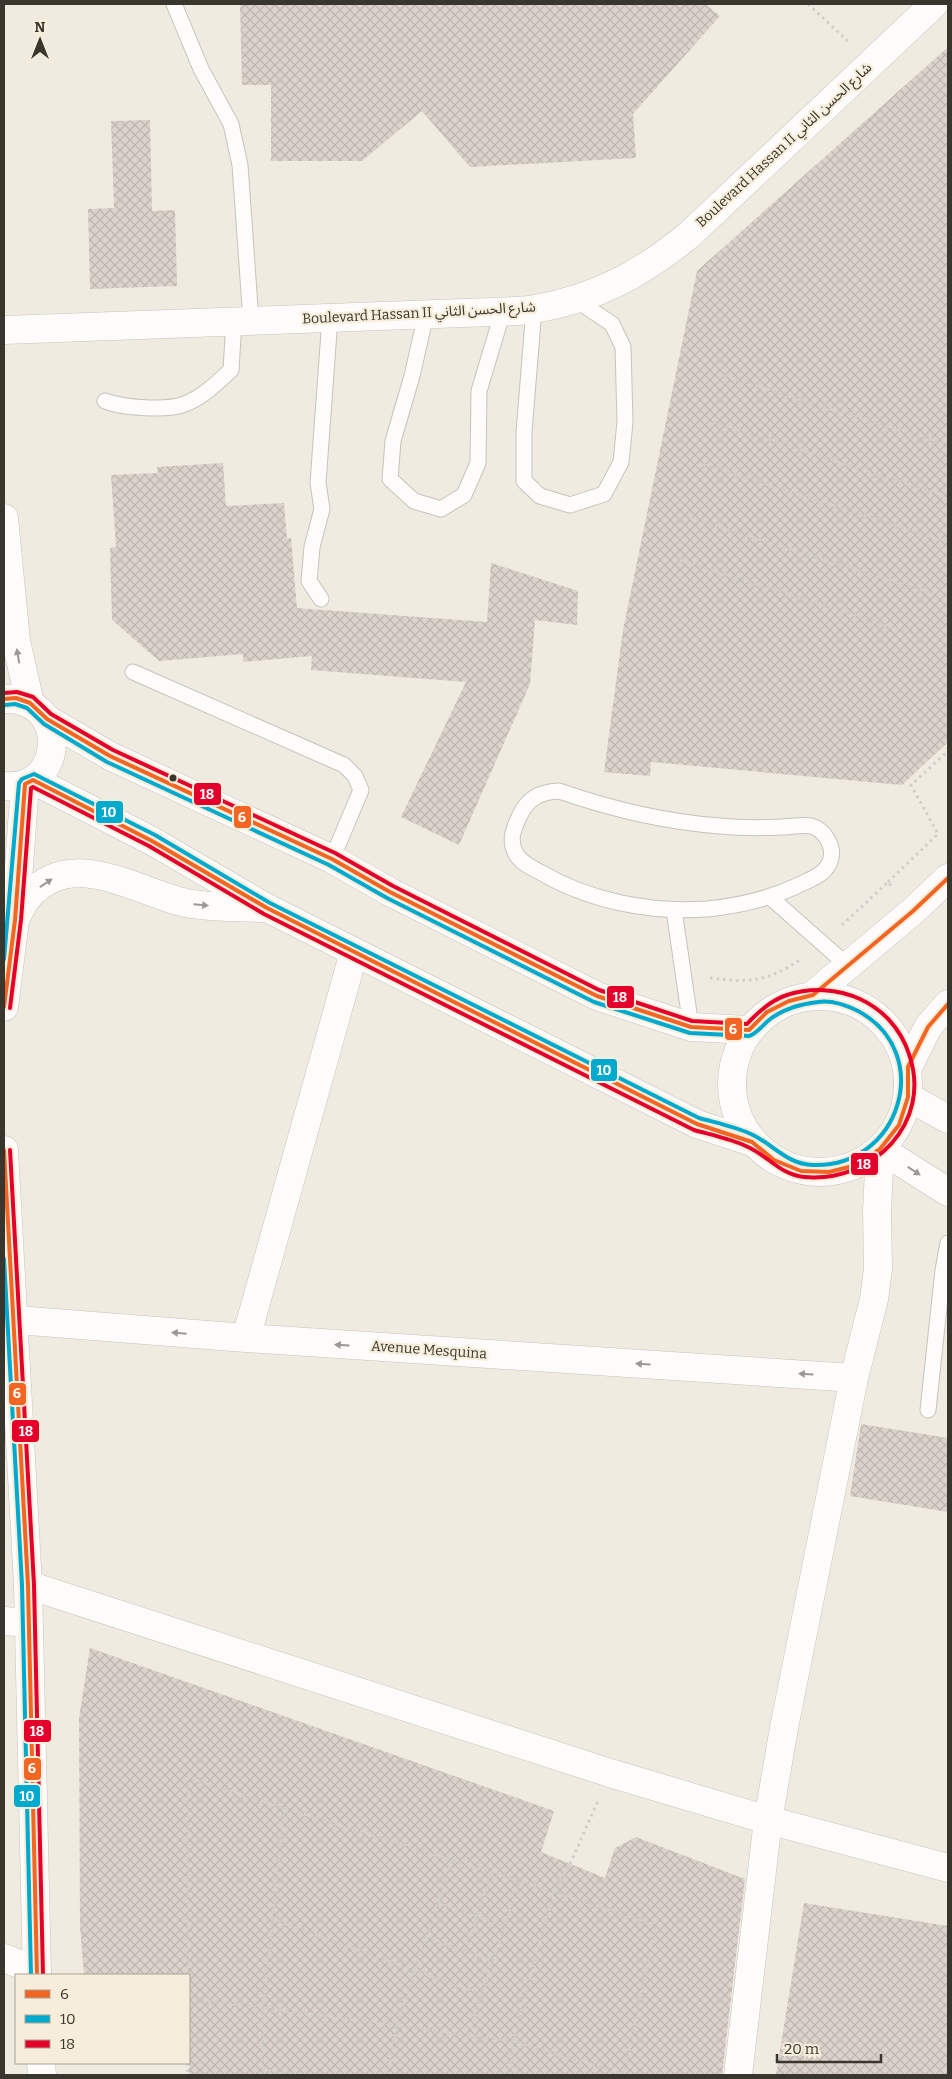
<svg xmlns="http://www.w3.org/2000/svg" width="952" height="2079" viewBox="0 0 952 2079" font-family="Bitter,'Noto Sans Arabic',serif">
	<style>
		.building { fill: url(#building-cross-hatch) }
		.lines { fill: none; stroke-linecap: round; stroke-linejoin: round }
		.lane-casing { stroke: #c7c3bb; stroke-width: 17 }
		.street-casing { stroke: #c7c3bb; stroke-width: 29 }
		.secondary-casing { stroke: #c7c3bb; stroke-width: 29 }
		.path { stroke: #cfcecb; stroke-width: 3; stroke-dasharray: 2.5 4; stroke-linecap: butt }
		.lane { stroke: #fdfcfa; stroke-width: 15 }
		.street { stroke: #fdfcfa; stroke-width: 28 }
		.secondary { stroke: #fdfcfa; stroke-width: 28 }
		.bus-1-casing { stroke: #f6eedb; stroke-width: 8 }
		.bus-2-casing { stroke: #f6eedb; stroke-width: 8 }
		.bus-3-casing { stroke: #f6eedb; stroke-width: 8 }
		.bus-1 { stroke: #f26522; stroke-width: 4 }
		.bus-2 { stroke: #00a9ce; stroke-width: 4 }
		.bus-3 { stroke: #e4002b; stroke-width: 4 }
		.oneway { fill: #9b9994 }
		.bus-dot { fill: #39362e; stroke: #f6eedb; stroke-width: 2 }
		.labels { text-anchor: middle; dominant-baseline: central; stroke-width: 4.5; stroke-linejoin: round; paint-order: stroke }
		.street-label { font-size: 14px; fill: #39362e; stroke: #f6eedb }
		.line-badge { stroke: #f6eedb; stroke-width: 2 }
		.badge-label { font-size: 14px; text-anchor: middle; font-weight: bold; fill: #fff }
	</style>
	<defs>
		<pattern id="building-cross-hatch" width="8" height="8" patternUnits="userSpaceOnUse" patternTransform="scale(1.25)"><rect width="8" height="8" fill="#dbd3cb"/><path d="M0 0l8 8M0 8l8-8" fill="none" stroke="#bdb6af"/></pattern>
	</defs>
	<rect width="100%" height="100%" fill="#f0ebe1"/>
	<!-- building -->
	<path class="building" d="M 240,4 L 706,4 L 720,16 L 633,114 L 636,158 L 470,167 L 422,111 L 362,161 L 271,161 L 271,85 L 242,85 Z
		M 948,47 L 948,742 L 902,785 L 651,762 L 650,776 L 604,772 L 623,630 L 697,271 Z
		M 150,120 L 152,211 L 175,210 L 177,286 L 90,289 L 88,209 L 114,208 L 111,121 Z
		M 223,463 L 226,506 L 284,503 L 287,539 L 291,538 L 297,608 L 487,622 L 491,563 L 578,591 L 577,625 L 535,620 L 530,684 L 459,845 L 401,817 L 466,682 L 311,670 L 312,656 L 243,662 L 243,654 L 159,661 L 112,620 L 110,548 L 116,547 L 111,475 L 158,473 L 157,467 Z
		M 861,1424 L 948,1438 L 948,1512 L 850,1496 Z
		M 90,1648 L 554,1811 L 541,1852 L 605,1878 L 615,1848 L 636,1837 L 745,1879 L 722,2075 L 189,2075 L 189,1975 L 84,1975 L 80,1927 L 79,1718 Z
		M 804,1903 L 948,1926 L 948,2075 L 776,2075 Z"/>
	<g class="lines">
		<defs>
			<path id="lane" d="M 174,4 L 201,69 L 231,124 L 240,165 L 251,321
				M 534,309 L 524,432 L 524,481 L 540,496 L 570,505 L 604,494 L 621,462 L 625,422 L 623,347 L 612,324 L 576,300
				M 426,314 L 412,376 L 393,441 L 390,479 L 414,501 L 441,509 L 464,495 L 478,463 L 479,391 L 503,311
				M 105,401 C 123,408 167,411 185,404 C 203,397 217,383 231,370 L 234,321
				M 321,599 L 309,581 L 312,547 L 322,509 L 318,483 L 330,318
				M 133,672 L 344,765 L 355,776 L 361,790 L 332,859
				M 559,791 C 611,809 665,822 720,826 C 740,828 761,828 781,827 C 790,827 802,824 811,826 C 824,829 834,846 831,858 C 828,873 813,878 801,884 C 772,898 739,906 707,909 C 650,913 589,901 540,872 C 531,867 521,863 516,854 C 508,840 514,828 520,815 C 528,798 540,792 559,791 Z
				M 770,897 L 848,966
				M 674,910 L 691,1027
				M 928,1410 L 943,1270 L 948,1243"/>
			<path id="street" d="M 4,330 L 490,312 C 505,311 521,312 535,309 C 597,298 641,274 689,235 L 934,4
				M 47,719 L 110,756 L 332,859 L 390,892 L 597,996 L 691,1027 L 749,1030
				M 33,780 L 152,841 L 267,908 L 697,1124 L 752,1142
				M 813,995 L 913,911 L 948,878
				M732 1084a88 88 0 1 1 176 0a88 88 0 1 1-176 0Z
				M 908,1067 L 928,1027 L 948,1004
				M 908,1097 L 948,1119
				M 880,1149 L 948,1192
				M 4,1319 L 246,1338 L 854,1378
				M 246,1338 L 354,952
				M 28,1585 L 610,1773 L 768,1820 L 948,1868
				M 4,1621 L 28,1623
				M 4,1958 L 37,1971
				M 738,2075 L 768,1820 L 784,1728 L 854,1378 L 874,1299 L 878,1269 L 877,1211 L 880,1149"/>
			<path id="secondary" d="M 4,518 L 16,641 L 30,703
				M 4,699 C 70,696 66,792 4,786
				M 15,920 C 19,912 23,903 29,896 C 71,846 137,892 186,903 C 212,908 240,907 267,908
				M 4,1007 L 15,920 L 25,784
				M 4,1150 L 28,1585 L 37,1975
				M 41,2063 L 42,2075"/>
		</defs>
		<!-- lane casing -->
		<use href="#lane" class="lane-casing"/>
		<!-- street casing -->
		<use href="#street" class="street-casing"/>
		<!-- secondary casing -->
		<use href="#secondary" class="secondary-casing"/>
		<!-- path -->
		<path class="path" d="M 808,4 L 849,42
			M 724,376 L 948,445
			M 713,422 L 948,497
			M 703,464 L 948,542
			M 690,518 L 934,594
			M 680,560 L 913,634
			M 888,882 L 938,834 L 911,785 L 948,751
			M 842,925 L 888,882 L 893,888
			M 710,978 C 748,983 768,982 801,959
			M 438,1902 L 504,1926
			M 272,1919 L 481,1994
			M 426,1937 L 492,1961
			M 465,1951 L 492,1872
			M 188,1975 L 188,1778 L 520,1881 L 655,1925 L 624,2075
			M 189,1998 L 513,2041 L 625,2075
			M 469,2035 L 481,1994 L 520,1881
			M 188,2063 L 188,2075
			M 262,2070 L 301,2075
			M 262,2075 L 263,2008 L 284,1808
			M 388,2075 L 397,2025 L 452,1860
			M 511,2075 L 513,2041 L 554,1892 L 570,1864 L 598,1801"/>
		<!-- lane -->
		<use href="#lane" class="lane"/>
		<!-- street -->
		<use href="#street" class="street"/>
		<!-- secondary -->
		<use href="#secondary" class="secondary"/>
		<defs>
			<path id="bus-1" d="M 4,699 L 16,698 L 30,703 L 47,719 L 110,756 L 332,859 L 390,892 L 597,996 L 691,1027 L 749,1030 L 767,1012 L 789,1001 L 813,995 L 913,911 L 948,878
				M 4,1007 L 15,920 L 25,784 L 33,780 L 152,841 L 267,908 L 697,1124 L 752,1142 L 774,1160 L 801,1171 L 829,1172 L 857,1165 L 880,1149 L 899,1125 L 908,1097 L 908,1067 L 928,1027 L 948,1004
				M 4,1150 L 28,1585 L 37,1975"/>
			<path id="bus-2" d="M 4,959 L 19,783 L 22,779 L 34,774 L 155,835 L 270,903 L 699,1118 C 717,1123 737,1127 753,1135 C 775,1146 787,1164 813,1165 C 900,1168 936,1053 858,1011 C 846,1005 831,1000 818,1002 C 800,1004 783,1009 769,1020 C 763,1025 756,1034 749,1036 L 690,1033 L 594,1002 L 387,898 L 329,865 L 107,762 L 44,724 L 27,708 L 15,704 L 5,705
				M 4,1259 L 22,1585 L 31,1975"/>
			<path id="bus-3" d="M 4,693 L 17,692 L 33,697 L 51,714 L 113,750 L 335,853 L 393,886 L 599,990 L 692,1021 L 747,1024 C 758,1012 771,1000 787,995 C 836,979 892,1002 909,1054 C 933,1123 873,1183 804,1177 C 781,1175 768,1156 748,1147 C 732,1139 712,1135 694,1130 L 264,914 L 149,846 L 33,787 L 31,788 L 21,920 L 10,1008
				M 10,1150 L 34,1585 L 43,1975"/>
		</defs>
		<!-- bus-1 casing -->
		<use href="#bus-1" class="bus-1-casing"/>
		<!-- bus-2 casing -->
		<use href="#bus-2" class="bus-2-casing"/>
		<!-- bus-3 casing -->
		<use href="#bus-3" class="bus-3-casing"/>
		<!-- bus-1 -->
		<use href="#bus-1" class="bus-1"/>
		<!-- bus-2 -->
		<use href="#bus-2" class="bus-2"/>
		<!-- bus-3 -->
		<use href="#bus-3" class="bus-3"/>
	</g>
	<!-- one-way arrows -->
	<defs><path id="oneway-solid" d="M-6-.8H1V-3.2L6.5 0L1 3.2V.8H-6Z" transform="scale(1.25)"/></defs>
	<g class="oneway">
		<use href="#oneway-solid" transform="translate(18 656) rotate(-100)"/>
		<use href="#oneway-solid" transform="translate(46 883) rotate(-34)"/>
		<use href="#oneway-solid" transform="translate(201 905) rotate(5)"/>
		<use href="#oneway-solid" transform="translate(914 1171) rotate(33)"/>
		<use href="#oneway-solid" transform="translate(179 1333) rotate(-175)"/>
		<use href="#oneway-solid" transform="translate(342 1345) rotate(-176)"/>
		<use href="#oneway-solid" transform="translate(643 1364) rotate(-176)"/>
		<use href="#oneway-solid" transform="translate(806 1374) rotate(-176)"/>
	</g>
	<!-- markers -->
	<circle class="bus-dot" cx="173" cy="778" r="4.5"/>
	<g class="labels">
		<!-- street labels -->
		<g class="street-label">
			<text transform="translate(784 145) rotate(-43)">Boulevard Hassan II شارع الحسن الثاني</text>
			<text transform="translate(419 313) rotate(-3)">Boulevard Hassan II شارع الحسن الثاني</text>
			<text transform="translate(429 1350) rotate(4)">Avenue Mesquina</text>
		</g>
	</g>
	<g class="line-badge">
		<rect x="193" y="782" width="29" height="24" rx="5" fill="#e4002b"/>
		<rect x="95" y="800" width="29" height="24" rx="5" fill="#00a9ce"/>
		<rect x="233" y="805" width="19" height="24" rx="5" fill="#f26522"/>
		<rect x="606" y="985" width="29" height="24" rx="5" fill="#e4002b"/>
		<rect x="724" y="1017" width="19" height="24" rx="5" fill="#f26522"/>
		<rect x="590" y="1058" width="28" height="24" rx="5" fill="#00a9ce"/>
		<rect x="850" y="1152" width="29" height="24" rx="5" fill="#e4002b"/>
		<rect x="8" y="1382" width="19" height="24" rx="5" fill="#f26522"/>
		<rect x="11" y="1419" width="29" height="24" rx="5" fill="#e4002b"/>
		<rect x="23" y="1719" width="29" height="24" rx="5" fill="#e4002b"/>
		<rect x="23" y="1757" width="19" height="24" rx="5" fill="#f26522"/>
		<rect x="13" y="1784" width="28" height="24" rx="5" fill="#00a9ce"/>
	</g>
	<g class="badge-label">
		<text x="207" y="799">18</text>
		<text x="109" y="817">10</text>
		<text x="242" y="822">6</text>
		<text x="620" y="1002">18</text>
		<text x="733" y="1034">6</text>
		<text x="604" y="1075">10</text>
		<text x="864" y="1169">18</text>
		<text x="17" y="1398">6</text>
		<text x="26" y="1436">18</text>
		<text x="37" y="1736">18</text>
		<text x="32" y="1773">6</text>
		<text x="27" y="1801">10</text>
	</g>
	<!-- border -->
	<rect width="952" height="2079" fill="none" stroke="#39362e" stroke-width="10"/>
	<!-- legend -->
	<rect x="15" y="1974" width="175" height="90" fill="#f6eedb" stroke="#aaa496"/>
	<rect x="25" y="1990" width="25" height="8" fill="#f26522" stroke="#aaa496"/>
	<text x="60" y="1999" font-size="15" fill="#39362e">6</text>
	<rect x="25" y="2015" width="25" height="8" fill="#00a9ce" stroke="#aaa496"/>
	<text x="60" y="2024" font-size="15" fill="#39362e">10</text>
	<rect x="25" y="2040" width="25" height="8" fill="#e4002b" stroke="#aaa496"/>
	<text x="60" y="2049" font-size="15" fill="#39362e">18</text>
	<!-- north arrow -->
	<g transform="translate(40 40)" stroke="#f6eedb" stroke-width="4" paint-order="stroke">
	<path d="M0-4L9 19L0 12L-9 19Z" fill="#39362e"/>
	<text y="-8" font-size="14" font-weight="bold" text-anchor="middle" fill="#39362e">N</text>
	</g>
	<!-- scale -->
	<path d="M777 2054v8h104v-8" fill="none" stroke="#39362e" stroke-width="2.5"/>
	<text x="784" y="2054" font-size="15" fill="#39362e" stroke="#f6eedb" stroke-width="4" paint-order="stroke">20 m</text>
</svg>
